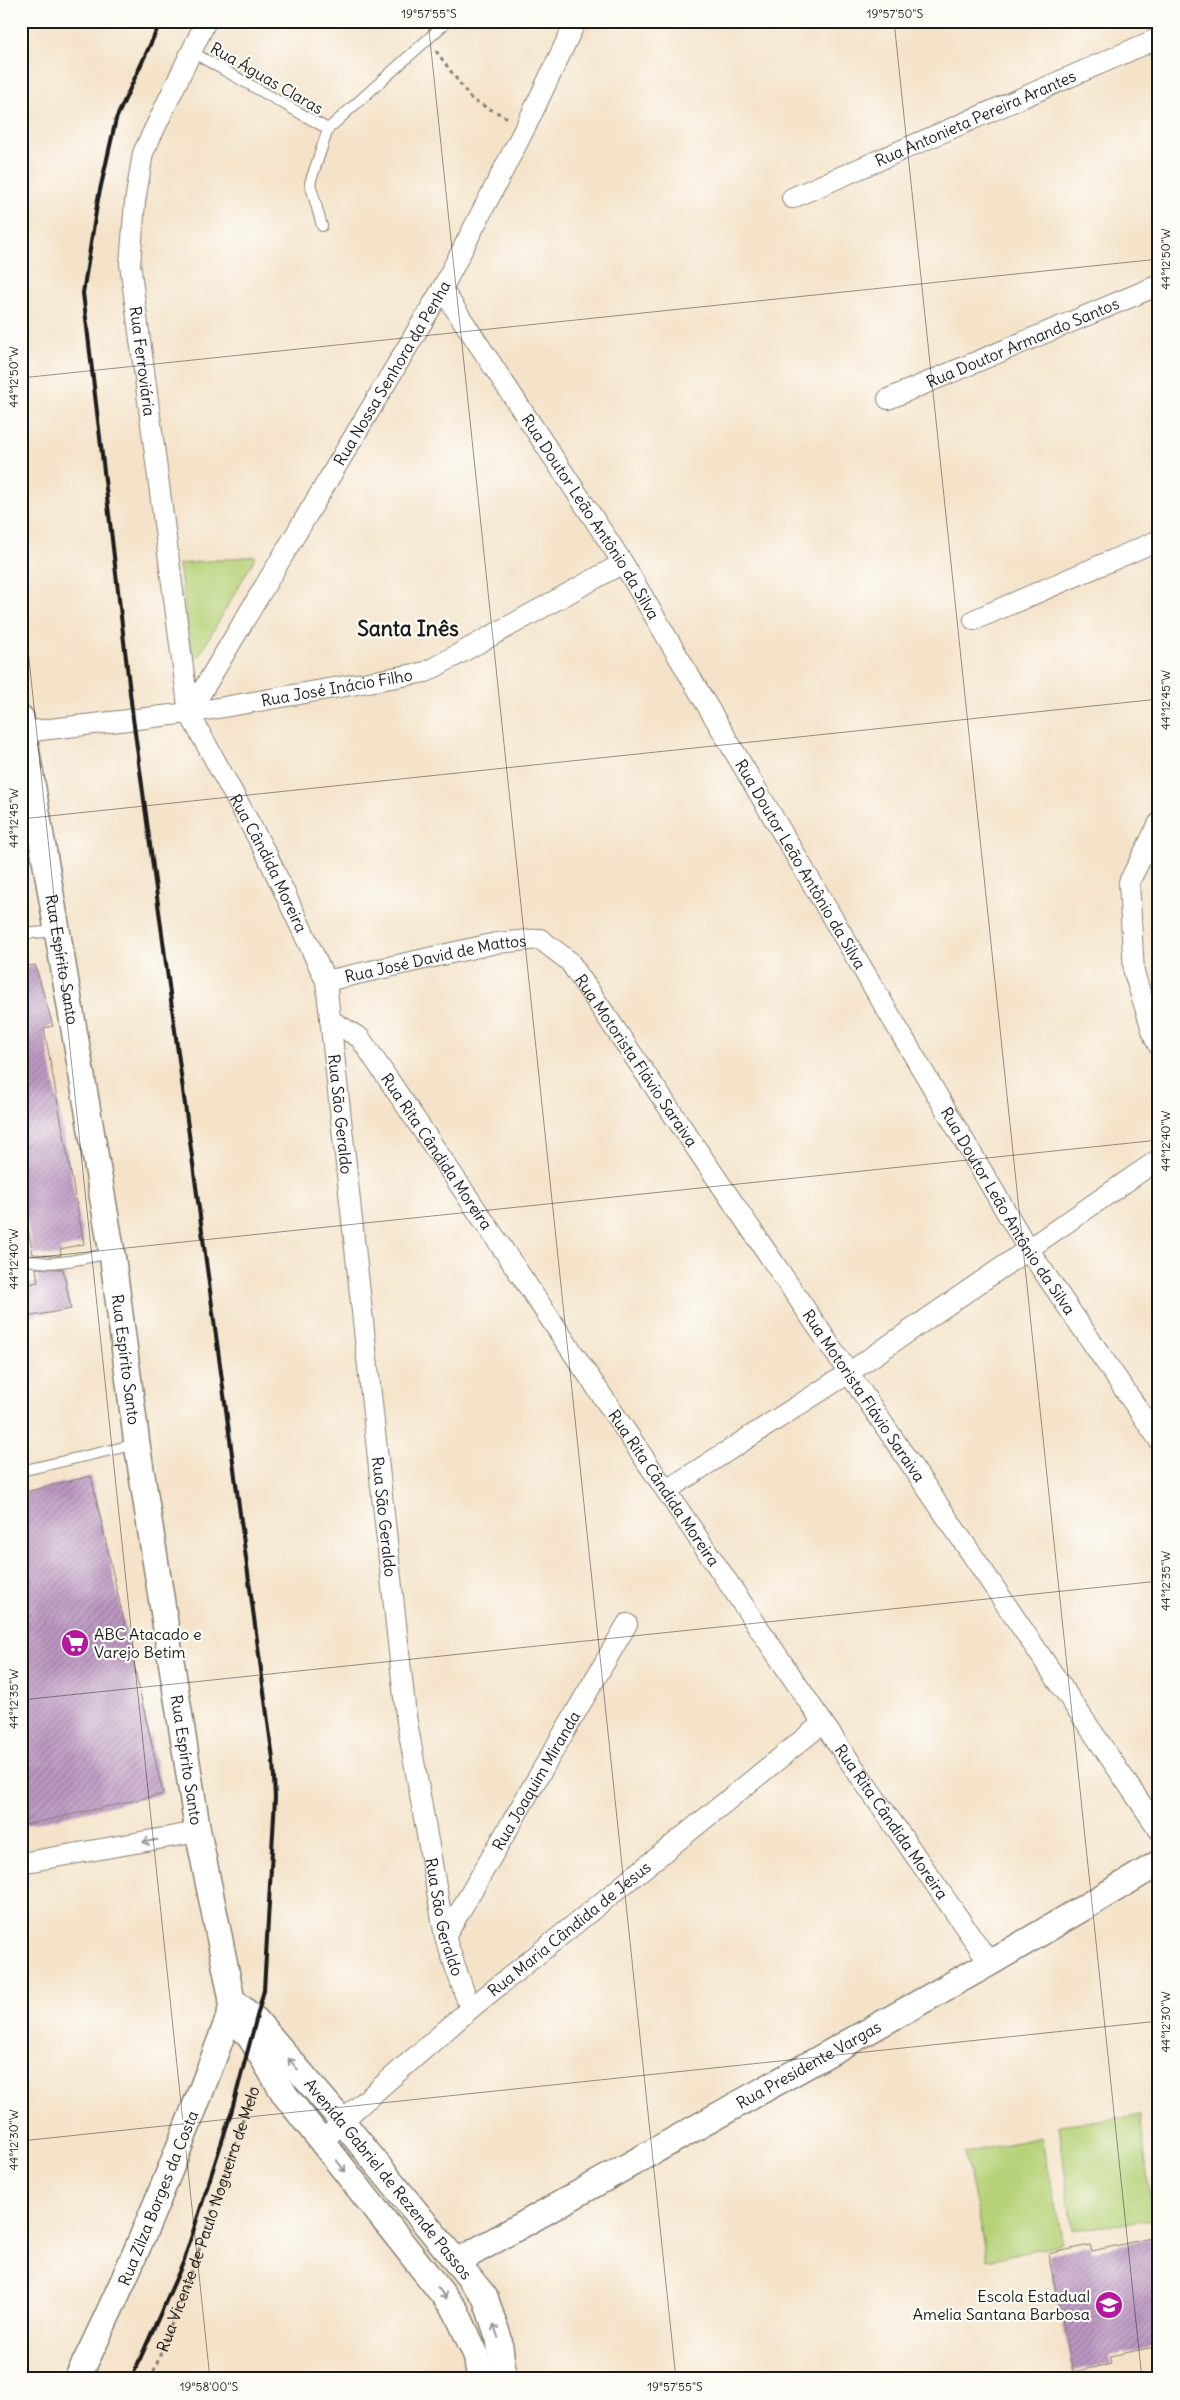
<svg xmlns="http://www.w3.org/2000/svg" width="1180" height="2400" viewBox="0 0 1180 2400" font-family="Delius,sans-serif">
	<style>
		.park { fill: #b6d177; stroke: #69764a }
		.building { fill: url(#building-hatch) }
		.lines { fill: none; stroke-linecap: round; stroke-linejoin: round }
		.service-casing { stroke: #888072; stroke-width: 12 }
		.minor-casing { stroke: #888072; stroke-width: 22 }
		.tertiary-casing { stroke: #888072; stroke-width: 28 }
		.path { stroke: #888072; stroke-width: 3; stroke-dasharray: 4 4; stroke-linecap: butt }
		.service { stroke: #fff; stroke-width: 10 }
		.minor { stroke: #fff; stroke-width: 20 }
		.tertiary { stroke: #fff; stroke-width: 25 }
		.rail { stroke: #1c1c1c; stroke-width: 4 }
		.oneway { stroke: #999 }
		.ticks { fill: none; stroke: #1c1c1c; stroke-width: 1; stroke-opacity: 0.45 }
		.labels { text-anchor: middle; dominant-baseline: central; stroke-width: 4.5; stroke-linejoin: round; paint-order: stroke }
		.street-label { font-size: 16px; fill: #1c1c1c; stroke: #fdfcf7 }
		.poi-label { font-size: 16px; fill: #1c1c1c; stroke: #fdfcf7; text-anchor: start }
		.district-label { font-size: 21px; font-weight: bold; fill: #1c1c1c; stroke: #fdfcf7 }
		.neatline { fill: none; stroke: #1c1c1c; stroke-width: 2 }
		.ticks-label { font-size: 12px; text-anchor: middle; fill: #1c1c1c }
	</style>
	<defs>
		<pattern id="building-hatch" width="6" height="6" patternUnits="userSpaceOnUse" patternTransform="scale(1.25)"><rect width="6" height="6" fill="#bc97c2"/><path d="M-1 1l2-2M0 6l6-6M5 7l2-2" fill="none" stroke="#987a9d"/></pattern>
	</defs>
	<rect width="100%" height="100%" fill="#fdfcf7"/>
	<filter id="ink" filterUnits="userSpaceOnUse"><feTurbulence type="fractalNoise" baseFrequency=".02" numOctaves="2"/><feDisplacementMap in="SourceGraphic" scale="10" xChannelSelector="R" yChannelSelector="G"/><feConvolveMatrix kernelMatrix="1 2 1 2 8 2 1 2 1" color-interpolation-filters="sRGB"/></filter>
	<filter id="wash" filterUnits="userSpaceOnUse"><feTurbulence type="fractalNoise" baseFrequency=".0096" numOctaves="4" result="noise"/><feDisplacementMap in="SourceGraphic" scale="20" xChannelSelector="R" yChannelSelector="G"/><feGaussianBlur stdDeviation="1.12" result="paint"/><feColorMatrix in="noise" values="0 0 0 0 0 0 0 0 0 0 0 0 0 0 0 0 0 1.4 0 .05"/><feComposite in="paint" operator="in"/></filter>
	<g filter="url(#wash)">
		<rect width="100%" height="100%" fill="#f4e3c9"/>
		<!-- park -->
		<path class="park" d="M 256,556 L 199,656 L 192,659 L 179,564 Z
			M 1140,2115 L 1153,2220 L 1072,2230 L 1059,2125 Z
			M 1041,2137 L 1063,2243 L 988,2260 L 965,2153 Z"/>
		<g id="blocks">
			<!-- building -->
			<path class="building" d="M 35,965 L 53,1026 L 44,1028 L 84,1244 L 60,1249 L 61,1255 L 54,1256 L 33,1254 L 21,1193 L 21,967 Z
				M 36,1268 L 63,1269 L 71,1309 L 21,1318 L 21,1286 L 38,1282 Z
				M 91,1476 L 163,1794 L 21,1826 L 21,1493 Z
				M 1151,2238 L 1159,2275 L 1159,2346 L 1110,2356 L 1111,2364 L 1073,2372 L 1048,2254 L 1090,2245 L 1092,2251 Z"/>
		</g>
	</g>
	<g filter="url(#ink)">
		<use href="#blocks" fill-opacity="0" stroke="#888072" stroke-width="1"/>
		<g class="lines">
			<defs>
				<path id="service" d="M 192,52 L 328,129 L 448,21
					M 322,226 L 310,183 L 328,129
					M 21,934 L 57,931
					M 21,1257 C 47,1270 85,1257 112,1253
					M 21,1471 L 137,1444"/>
				<g id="minor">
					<path id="s2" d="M 206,21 L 143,153 L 135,202 L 130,264 L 189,713 L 267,855 L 326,981 L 406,1716 L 445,1937 L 470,2009"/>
					<path id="s3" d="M 792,198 L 1159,38"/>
					<path id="s4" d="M 442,289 L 623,563 L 1028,1249 L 1159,1440"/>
					<path id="s5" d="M 888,399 L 1159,285"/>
					<path d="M 974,620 L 1159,540"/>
					<path id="s6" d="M 189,713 L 442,289 L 526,126 L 576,21"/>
					<path id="s7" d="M 24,732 L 189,713 L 426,672 L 623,563"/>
					<path d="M 1159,823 L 1129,882 L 1134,973 L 1155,1039 L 1159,1046"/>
					<path id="s8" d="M 326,981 L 496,943 L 540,939 L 569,961 L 1159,1830"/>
					<path id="s9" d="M 330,1020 L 360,1038 L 386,1076 L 823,1723 L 990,1963"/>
					<path d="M 667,1490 L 850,1372 L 1159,1159"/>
					<path d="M 21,1863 L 198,1832"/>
					<path id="s10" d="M 445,1937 L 627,1624"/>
					<path id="s11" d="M 323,2142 L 342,2121 L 470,2009 L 823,1723"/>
				</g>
				<g id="tertiary">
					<path id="s12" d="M 21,718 L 112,1253 L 137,1444 L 198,1832 L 232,2000 L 230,2014 C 184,2138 136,2260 77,2379"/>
					<path id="s13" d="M 232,2000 L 256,2020 L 342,2121 L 485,2297 L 499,2339 L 504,2379"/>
					<path d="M 235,2019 L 252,2040 L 285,2095 L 456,2311 L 476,2355 L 480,2379"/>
					<path id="s14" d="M 456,2262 L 990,1963 L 1159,1863"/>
				</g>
			</defs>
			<!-- service casing -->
			<use href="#service" class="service-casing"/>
			<!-- minor casing -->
			<use href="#minor" class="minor-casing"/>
			<!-- tertiary casing -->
			<use href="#tertiary" class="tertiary-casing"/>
			<!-- path -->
			<g class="path">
				<path d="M 436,51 L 472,100 L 508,118"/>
				<path id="s1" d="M 151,2379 L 199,2250 L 254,2087"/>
			</g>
			<!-- service -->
			<use href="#service" class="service"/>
			<!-- minor -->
			<use href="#minor" class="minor"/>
			<!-- tertiary -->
			<use href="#tertiary" class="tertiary"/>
			<!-- rail -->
			<path class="rail" d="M 131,2379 L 183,2263 L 231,2113 L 264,1990 L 275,1798 L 273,1759 L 133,718 L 83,293 L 98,199 L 116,119 L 161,21"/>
		</g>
		<!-- one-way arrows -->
		<defs><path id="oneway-shaft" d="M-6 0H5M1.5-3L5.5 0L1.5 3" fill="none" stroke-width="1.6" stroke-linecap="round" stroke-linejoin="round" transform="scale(1.25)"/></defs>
		<g class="oneway">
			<use href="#oneway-shaft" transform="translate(150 1841) rotate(170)"/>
			<use href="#oneway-shaft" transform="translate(293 2064) rotate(-130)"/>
			<use href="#oneway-shaft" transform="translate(341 2166) rotate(52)"/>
			<use href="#oneway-shaft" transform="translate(442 2293) rotate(52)"/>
			<use href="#oneway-shaft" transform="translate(496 2331) rotate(-108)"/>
		</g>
	</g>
	<!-- ticks -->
	<path class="ticks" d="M 428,21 L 676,2379M 894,21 L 1142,2379M 21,378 L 1159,259M 21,583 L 210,2379M 21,819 L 1159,699M 21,1259 L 1159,1140M 21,1700 L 1159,1581M 21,2141 L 1159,2021"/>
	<!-- icons -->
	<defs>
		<symbol id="supermarket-disc" viewBox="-11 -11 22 22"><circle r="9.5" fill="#b5179e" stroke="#fdfcf7"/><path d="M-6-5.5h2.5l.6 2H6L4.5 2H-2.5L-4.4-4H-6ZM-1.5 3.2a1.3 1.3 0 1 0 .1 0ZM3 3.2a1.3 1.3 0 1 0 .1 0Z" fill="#fff"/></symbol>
		<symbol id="school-disc" viewBox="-11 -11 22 22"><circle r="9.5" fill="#b5179e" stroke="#fdfcf7"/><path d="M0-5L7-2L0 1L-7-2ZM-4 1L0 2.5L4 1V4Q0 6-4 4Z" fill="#fff"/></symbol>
	</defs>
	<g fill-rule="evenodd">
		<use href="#supermarket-disc" x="59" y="1627" width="32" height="32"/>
		<use href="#school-disc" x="1093" y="2289" width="32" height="32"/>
	</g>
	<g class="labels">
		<!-- street labels -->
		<g class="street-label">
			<text transform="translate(267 78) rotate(30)">Rua Águas Claras</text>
			<text stroke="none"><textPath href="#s3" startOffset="200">Rua Antonieta Pereira Arantes</textPath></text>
			<text stroke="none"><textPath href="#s5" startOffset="146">Rua Doutor Armando Santos</textPath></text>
			<text stroke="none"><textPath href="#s2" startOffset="356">Rua Ferroviária</textPath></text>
			<text stroke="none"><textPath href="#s6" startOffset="396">Rua Nossa Senhora da Penha</textPath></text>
			<text stroke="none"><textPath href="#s4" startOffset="272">Rua Doutor Leão Antônio da Silva</textPath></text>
			<text stroke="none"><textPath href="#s7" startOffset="316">Rua José Inácio Filho</textPath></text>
			<text stroke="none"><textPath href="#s2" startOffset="881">Rua Cândida Moreira</textPath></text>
			<text stroke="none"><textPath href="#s4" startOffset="678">Rua Doutor Leão Antônio da Silva</textPath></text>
			<text stroke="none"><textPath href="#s8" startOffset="112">Rua José David de Mattos</textPath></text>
			<text stroke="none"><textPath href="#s12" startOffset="245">Rua Espírito Santo</textPath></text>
			<text stroke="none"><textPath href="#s8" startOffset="375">Rua Motorista Flávio Saraiva</textPath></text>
			<text stroke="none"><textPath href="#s2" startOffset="1146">Rua São Geraldo</textPath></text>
			<text stroke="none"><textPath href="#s9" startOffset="172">Rua Rita Cândida Moreira</textPath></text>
			<text stroke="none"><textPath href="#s4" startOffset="1082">Rua Doutor Leão Antônio da Silva</textPath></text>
			<text stroke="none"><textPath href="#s12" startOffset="650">Rua Espírito Santo</textPath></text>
			<text stroke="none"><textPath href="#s8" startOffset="780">Rua Motorista Flávio Saraiva</textPath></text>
			<text stroke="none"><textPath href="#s9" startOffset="578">Rua Rita Cândida Moreira</textPath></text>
			<text stroke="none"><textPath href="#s2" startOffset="1551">Rua São Geraldo</textPath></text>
			<text stroke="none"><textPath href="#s12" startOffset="1055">Rua Espírito Santo</textPath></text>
			<text stroke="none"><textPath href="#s10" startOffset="181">Rua Joaquim Miranda</textPath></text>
			<text stroke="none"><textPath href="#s9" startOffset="982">Rua Rita Cândida Moreira</textPath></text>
			<text stroke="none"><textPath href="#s2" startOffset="1956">Rua São Geraldo</textPath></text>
			<text stroke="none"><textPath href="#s11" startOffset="326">Rua Maria Cândida de Jesus</textPath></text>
			<text stroke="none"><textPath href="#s14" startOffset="404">Rua Presidente Vargas</textPath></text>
			<text stroke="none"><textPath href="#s13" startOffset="238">Avenida Gabriel de Rezende Passos</textPath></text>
			<text transform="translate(158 2198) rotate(-68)">Rua Zilza Borges da Costa</text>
			<text stroke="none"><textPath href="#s1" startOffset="170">Rua Vicente de Paulo Nogueira de Melo</textPath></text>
		</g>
		<!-- poi labels -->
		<g class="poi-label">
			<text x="94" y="1634">ABC Atacado e<tspan x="94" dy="18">Varejo Betim</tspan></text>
			<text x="1090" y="2296" text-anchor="end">Escola Estadual<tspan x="1090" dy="18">Amelia Santana Barbosa</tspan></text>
		</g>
		<!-- district labels -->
		<g class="district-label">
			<text x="408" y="628">Santa Inês</text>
		</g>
	</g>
	<!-- margin -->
	<rect width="1180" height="2400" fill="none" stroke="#fdfcf7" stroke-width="55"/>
	<rect x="28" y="28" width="1124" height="2344" class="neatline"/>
	<g class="ticks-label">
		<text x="429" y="18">19°57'55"S</text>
		<text x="895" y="18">19°57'50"S</text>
		<text transform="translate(1166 259) rotate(-90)" y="4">44°12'50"W</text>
		<text transform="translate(14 377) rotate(-90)" y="4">44°12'50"W</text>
		<text transform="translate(1166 700) rotate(-90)" y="4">44°12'45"W</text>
		<text transform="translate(14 818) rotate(-90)" y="4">44°12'45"W</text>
		<text transform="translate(1166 1141) rotate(-90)" y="4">44°12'40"W</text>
		<text transform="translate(14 1259) rotate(-90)" y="4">44°12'40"W</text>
		<text transform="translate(1166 1581) rotate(-90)" y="4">44°12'35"W</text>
		<text transform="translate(14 1699) rotate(-90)" y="4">44°12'35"W</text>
		<text transform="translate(1166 2022) rotate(-90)" y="4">44°12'30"W</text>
		<text transform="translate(14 2140) rotate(-90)" y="4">44°12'30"W</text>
		<text x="209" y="2391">19°58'00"S</text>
		<text x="675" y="2391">19°57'55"S</text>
	</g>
</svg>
